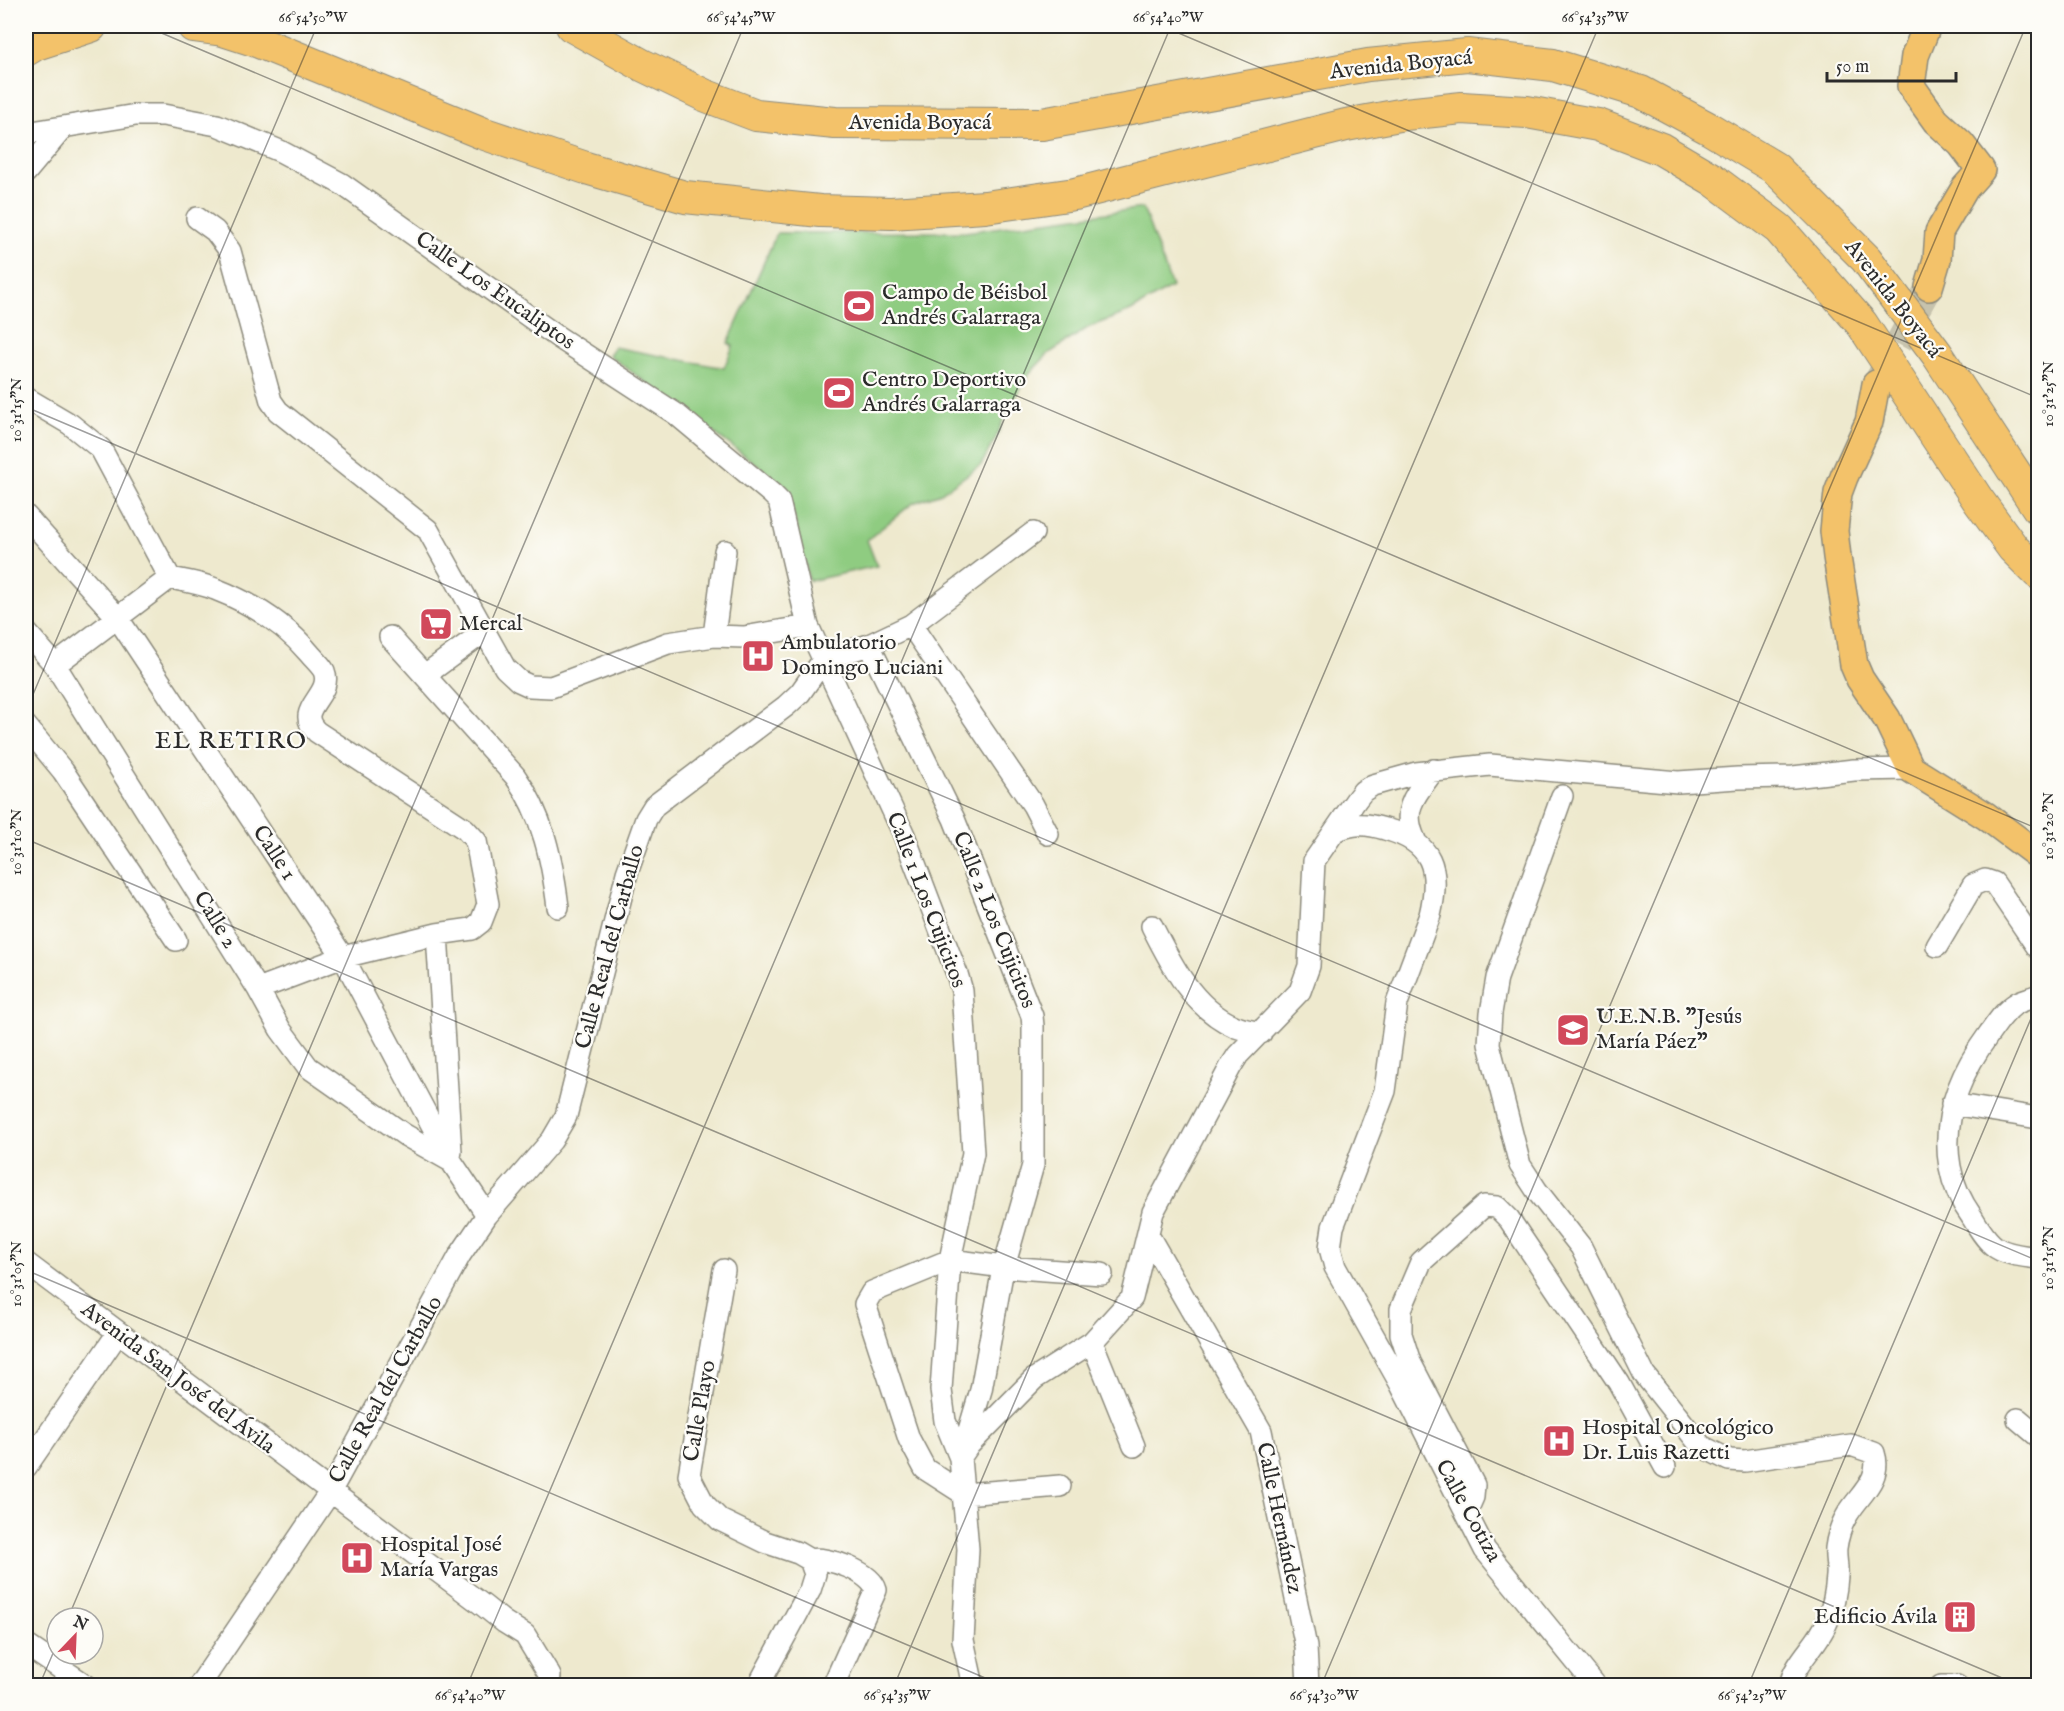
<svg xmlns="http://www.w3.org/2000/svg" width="2064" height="1711" viewBox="0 0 2064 1711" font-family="'IM FELL English',serif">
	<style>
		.green { fill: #8fcc81; stroke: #5d7c56; stroke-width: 1.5 }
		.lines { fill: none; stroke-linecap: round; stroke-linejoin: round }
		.major-tunnel { stroke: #c7c3ad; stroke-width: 27; stroke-dasharray: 27 14; stroke-linecap: butt }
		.minor-casing { stroke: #8c8a7c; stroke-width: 24 }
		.major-casing { stroke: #8c8a7c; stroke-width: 30 }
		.highway-casing { stroke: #8c8a7c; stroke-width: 34 }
		.minor { stroke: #fff; stroke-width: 21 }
		.major { stroke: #f3c26a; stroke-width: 27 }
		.highway { stroke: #f3c26a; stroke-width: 32 }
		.ticks { fill: none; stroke: #2b2b2b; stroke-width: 1.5; stroke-opacity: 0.45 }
		.labels { text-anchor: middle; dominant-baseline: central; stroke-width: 4.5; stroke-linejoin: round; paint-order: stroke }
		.street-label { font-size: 22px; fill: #2b2b2b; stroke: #fdfcf7 }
		.poi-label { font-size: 22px; fill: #2b2b2b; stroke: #fdfcf7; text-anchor: start }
		.neighbourhood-label { font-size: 24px; letter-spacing: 1.5px; fill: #2b2b2b; stroke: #fdfcf7 }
		.neatline { fill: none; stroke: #2b2b2b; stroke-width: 2 }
		.ticks-label { font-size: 15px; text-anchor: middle; fill: #2b2b2b }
	</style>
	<rect width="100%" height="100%" fill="#fdfcf7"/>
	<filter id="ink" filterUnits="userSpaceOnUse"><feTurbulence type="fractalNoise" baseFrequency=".0167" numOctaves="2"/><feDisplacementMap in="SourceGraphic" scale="12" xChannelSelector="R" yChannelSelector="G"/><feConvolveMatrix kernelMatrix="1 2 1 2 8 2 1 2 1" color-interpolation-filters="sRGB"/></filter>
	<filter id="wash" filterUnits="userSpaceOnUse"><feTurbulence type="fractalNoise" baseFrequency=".008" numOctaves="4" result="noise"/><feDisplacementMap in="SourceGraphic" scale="24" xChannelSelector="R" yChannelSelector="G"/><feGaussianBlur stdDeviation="1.35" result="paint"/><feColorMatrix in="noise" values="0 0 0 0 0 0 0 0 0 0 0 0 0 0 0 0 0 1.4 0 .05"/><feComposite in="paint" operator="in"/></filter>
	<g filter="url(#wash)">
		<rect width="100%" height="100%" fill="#eee9ce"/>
		<!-- green -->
		<path class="green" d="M 1143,208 L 1172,287 L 1131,311 L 1089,327 L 1048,354 L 1029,374 L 1006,413 L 997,436 L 981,465 L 941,493 L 913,503 L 867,540 L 877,566 L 809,581 L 787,487 L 609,355 L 614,347 L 724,368 L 733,346 L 728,343 L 777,233 L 965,232 Z"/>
	</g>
	<g filter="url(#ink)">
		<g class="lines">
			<!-- major-tunnel -->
			<path class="major-tunnel" d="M 1878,380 L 1929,287"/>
			<defs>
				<path id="minor" d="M 26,133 L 136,115 L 163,115 L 217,125 L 280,151 L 342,184 L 558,337 L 676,414 L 772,494 L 779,501 L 808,626 L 904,835 L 957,974 L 962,991 L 973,1153 L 950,1260 L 941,1390 L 945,1421 L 960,1458 L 968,1549 L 963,1640 L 973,1686
					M 26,172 L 62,129
					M 197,218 L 215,231 L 230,251 L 271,401 L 278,411 L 428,530 L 505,668 L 519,681 L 530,686 L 551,687 L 668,643 L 714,636 L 744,637 L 808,626
					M 26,398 L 70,424 L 101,449 L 170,578 L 55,665
					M 26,516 L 117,617 L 343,957 L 451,1161 L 487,1215
					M 170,578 C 185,581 201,583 215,589 C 251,603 284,623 309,653 C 313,658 321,665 324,671 C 334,696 292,709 317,732 L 465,829 L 476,841 L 488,904 L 481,922 L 472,929 L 437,934 L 343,957 L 258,989
					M 911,625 L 1033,805 L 1048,834
					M 26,632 L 55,665 L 258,989 L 280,1029 L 308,1067 L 405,1135 L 451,1161
					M 714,636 L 725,551
					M 390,637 L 515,776 C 543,815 552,860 558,907
					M 869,645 L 954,819 L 1032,1016 L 1033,1026 L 1033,1165 L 1002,1274 L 981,1390 L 964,1447
					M 425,675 L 485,631
					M 26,726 L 63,771 L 176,940
					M 1562,796 L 1497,978 L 1491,1013 L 1489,1044 L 1520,1165 L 1537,1191 L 1581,1247 L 1644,1374 L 1701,1446 L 1729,1460 L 1745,1461 L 1851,1445 L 1874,1453 C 1883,1480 1857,1496 1846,1517 C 1841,1525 1837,1539 1836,1548 C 1835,1557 1838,1567 1837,1576 C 1836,1592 1833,1607 1827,1622 C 1819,1644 1794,1662 1790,1686
					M 1335,831 C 1353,823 1365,823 1385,829 C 1433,842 1441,869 1430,915 L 1397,1003 L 1385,1091 L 1333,1227 L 1330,1248 L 1335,1267 L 1400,1383 L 1485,1550 L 1596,1686
					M 1415,840 C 1400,809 1416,794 1434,770
					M 1152,926 C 1171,964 1193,1008 1234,1026 C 1242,1030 1253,1031 1261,1033
					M 437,934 L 451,1152
					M 1937,946 L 1973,885 L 1985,880 L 1994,883 L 2038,948
					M 2038,995 C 2032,998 2023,1000 2017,1003 C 2005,1010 1997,1023 1989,1034 C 1961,1072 1941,1118 1950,1167 C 1953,1184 1962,1203 1972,1217 C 1978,1227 1985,1239 1994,1246 C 2005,1255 2025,1256 2038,1258
					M 1952,1104 L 2038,1118
					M 1148,1235 L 1261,1431 L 1306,1647 L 1308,1686
					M 26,1263 L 484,1606 L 504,1622 L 525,1635 L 550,1676 L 549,1686
					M 724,1270 L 689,1475 L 704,1504 L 720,1520 L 765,1542 L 798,1553 L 810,1560 L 815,1574 L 810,1590 L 758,1686
					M 1092,1342 L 1134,1446
					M 2018,1419 L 2038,1436
					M 960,1458 L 969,1445 L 1034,1379 L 1092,1342 L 1132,1298 L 1153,1212 L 1231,1066 L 1238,1055 L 1300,991 L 1309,966 L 1314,861 L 1356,800 L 1363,791 L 1373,785 L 1416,773 L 1490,765 L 1678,782 L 1738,778 L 1793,777 L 1854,770 L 1911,769
					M 26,1467 L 118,1333
					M 1060,1486 L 964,1494 L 925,1469 L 909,1439 L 865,1304 L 872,1292 L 950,1260 L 1004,1267 L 1102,1274
					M 1466,1513 L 1473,1497 L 1474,1485 L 1410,1362 L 1401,1334 L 1401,1309 L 1421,1262 L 1484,1206 L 1497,1207 L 1509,1219 L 1619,1383 L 1665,1467
					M 810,1560 C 828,1556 871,1572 876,1590 L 833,1686
					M 26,1645 L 87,1686
					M 199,1686 L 330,1492 L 460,1255 L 487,1215 L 552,1140 L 566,1116 L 627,873 L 646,819 L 654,806 L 786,706 L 800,693 L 824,659 L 869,645 L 911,625 L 1033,533
					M 1941,1686 L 1957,1686"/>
				<path id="major" d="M 1927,26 L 1915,56 L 1911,86 L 1936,121 L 1961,144 L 1981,170 L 1965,188 L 1939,232 L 1937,260 L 1929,287
					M 1876,384 L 1869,422 L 1844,477 L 1838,493 L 1836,511 L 1834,531 L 1837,557 L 1854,665 L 1860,679 L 1887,719 L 1911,769 L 1986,816 L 2038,855"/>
				<path id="highway" d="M 193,26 L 223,30 L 254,40 L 482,133 L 586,168 L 685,197 L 820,211 L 891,213 L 985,207 L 1075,194 L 1346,125 L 1405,114 L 1462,108 L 1527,112 L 1598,125 L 1661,149 L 1712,179 L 1779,229 L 1862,324 L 1978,500 L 2013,548 L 2038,573
					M 572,26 L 642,65 L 704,95 L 756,115 L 835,123 L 1042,124 L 1368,65 L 1467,55 L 1553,65 L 1641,92 L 1710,129 L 1775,168 L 1866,259 L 1937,354 L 2038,508
					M 26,50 L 36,44 L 91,26"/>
			</defs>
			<!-- minor casing -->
			<use href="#minor" class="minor-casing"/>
			<!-- major casing -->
			<use href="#major" class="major-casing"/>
			<!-- highway casing -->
			<use href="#highway" class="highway-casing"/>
			<!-- minor -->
			<use href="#minor" class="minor"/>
			<!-- major -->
			<use href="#major" class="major"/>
			<!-- highway -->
			<use href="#highway" class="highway"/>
		</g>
	</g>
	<!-- ticks -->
	<path class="ticks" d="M 145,26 L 2038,829M 1162,26 L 2038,398M 26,407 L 2038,1261M 26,711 L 317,26M 26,839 L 2021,1686M 26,1270 L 1004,1686M 68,1618 L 744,26M 39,1686 L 57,1644M 467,1686 L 1171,26M 894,1686 L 1599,26M 1321,1686 L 2026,26M 1748,1686 L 2038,1002"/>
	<!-- icons -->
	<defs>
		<symbol id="stadium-square" viewBox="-11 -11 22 22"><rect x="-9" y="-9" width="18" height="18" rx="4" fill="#d1495b" stroke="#fdfcf7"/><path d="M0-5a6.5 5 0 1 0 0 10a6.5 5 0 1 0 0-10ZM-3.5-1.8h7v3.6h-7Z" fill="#fff"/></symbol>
		<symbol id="supermarket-square" viewBox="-11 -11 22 22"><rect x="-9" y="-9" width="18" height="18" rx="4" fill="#d1495b" stroke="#fdfcf7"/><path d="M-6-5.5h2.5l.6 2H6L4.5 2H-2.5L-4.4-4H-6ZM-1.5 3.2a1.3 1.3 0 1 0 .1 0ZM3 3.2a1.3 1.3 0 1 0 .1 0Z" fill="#fff"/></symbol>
		<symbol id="hospital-square" viewBox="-11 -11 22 22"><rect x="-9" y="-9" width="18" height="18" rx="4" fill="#d1495b" stroke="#fdfcf7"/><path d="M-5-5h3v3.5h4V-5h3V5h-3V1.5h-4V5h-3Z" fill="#fff"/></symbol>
		<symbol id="school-square" viewBox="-11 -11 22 22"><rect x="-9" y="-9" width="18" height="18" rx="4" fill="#d1495b" stroke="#fdfcf7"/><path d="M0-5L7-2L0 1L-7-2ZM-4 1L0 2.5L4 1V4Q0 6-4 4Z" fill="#fff"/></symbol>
		<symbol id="building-square" viewBox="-11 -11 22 22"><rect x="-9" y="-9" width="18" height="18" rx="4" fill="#d1495b" stroke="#fdfcf7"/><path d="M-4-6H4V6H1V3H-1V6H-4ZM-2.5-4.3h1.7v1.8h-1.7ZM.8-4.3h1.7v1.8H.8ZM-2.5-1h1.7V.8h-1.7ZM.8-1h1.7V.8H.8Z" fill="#fff"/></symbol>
	</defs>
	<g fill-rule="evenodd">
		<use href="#stadium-square" x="840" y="287" width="38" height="38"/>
		<use href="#stadium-square" x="820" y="374" width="38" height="38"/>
		<use href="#supermarket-square" x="417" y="605" width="38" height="38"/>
		<use href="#hospital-square" x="739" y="637" width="38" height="38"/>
		<use href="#school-square" x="1554" y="1011" width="38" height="38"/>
		<use href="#hospital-square" x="1540" y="1422" width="38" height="38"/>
		<use href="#hospital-square" x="338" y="1539" width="38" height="38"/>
		<use href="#building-square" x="1941" y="1598" width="38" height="38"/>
	</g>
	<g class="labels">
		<!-- street labels -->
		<g class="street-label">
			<text transform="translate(1401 65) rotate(-6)">Avenida Boyacá</text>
			<text x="920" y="123">Avenida Boyacá</text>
			<text transform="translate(495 291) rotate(35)">Calle Los Eucaliptos</text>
			<text transform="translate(1893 299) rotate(52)">Avenida Boyacá</text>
			<text transform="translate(274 853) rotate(57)">Calle 1</text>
			<text transform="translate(926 900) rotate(69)">Calle 1 Los Cujicitos</text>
			<text transform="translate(215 920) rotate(58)">Calle 2</text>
			<text transform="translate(994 920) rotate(68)">Calle 2 Los Cujicitos</text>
			<text transform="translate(610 947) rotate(-75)">Calle Real del Carballo</text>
			<text transform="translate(178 1378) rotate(37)">Avenida San José del Ávila</text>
			<text transform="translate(386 1390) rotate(-61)">Calle Real del Carballo</text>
			<text transform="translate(700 1411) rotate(-80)">Calle Playo</text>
			<text transform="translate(1468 1511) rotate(61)">Calle Cotiza</text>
			<text transform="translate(1279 1518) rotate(78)">Calle Hernández</text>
		</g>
		<!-- poi labels -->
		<g class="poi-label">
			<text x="882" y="293">Campo de Béisbol<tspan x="882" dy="25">Andrés Galarraga</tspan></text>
			<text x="862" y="380">Centro Deportivo<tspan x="862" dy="25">Andrés Galarraga</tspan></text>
			<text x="459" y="624">Mercal</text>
			<text x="781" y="643">Ambulatorio<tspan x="781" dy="25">Domingo Luciani</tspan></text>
			<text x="1596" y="1017">U.E.N.B. "Jesús<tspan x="1596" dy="25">María Páez"</tspan></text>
			<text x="1582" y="1428">Hospital Oncológico<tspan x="1582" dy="25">Dr. Luis Razetti</tspan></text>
			<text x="380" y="1545">Hospital José<tspan x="380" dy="25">María Vargas</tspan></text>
			<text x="1937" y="1617" text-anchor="end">Edificio Ávila</text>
		</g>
		<!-- neighbourhood labels -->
		<g class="neighbourhood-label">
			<text x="231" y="741">EL RETIRO</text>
		</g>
	</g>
	<!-- margin -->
	<rect width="2064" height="1711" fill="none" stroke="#fdfcf7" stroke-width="66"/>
	<!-- north arrow -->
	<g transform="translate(75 1636) rotate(23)"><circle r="28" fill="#fdfcf7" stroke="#a9a8a5" stroke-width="1.5"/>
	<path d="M0-4.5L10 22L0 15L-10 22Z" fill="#d1495b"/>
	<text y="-9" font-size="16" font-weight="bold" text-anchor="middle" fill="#2b2b2b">N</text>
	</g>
	<!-- scale -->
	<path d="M1827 72v9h129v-9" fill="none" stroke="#2b2b2b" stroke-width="3"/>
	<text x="1836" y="72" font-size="18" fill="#2b2b2b" stroke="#fdfcf7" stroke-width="4.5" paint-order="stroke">50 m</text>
	<rect x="33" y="33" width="1998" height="1645" class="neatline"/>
	<g class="ticks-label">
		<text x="313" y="22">66°54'50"W</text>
		<text x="741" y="22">66°54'45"W</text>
		<text x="1168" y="22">66°54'40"W</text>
		<text x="1595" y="22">66°54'35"W</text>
		<text transform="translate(2048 394) rotate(-90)" y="5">10°31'25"N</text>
		<text transform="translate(16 410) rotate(-90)" y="5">10°31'15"N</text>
		<text transform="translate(2048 826) rotate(-90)" y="5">10°31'20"N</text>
		<text transform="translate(16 842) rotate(-90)" y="5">10°31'10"N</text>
		<text transform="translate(2048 1258) rotate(-90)" y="5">10°31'15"N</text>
		<text transform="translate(16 1274) rotate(-90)" y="5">10°31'05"N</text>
		<text x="470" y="1700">66°54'40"W</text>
		<text x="897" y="1700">66°54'35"W</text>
		<text x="1324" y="1700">66°54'30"W</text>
		<text x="1752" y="1700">66°54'25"W</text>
	</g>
</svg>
